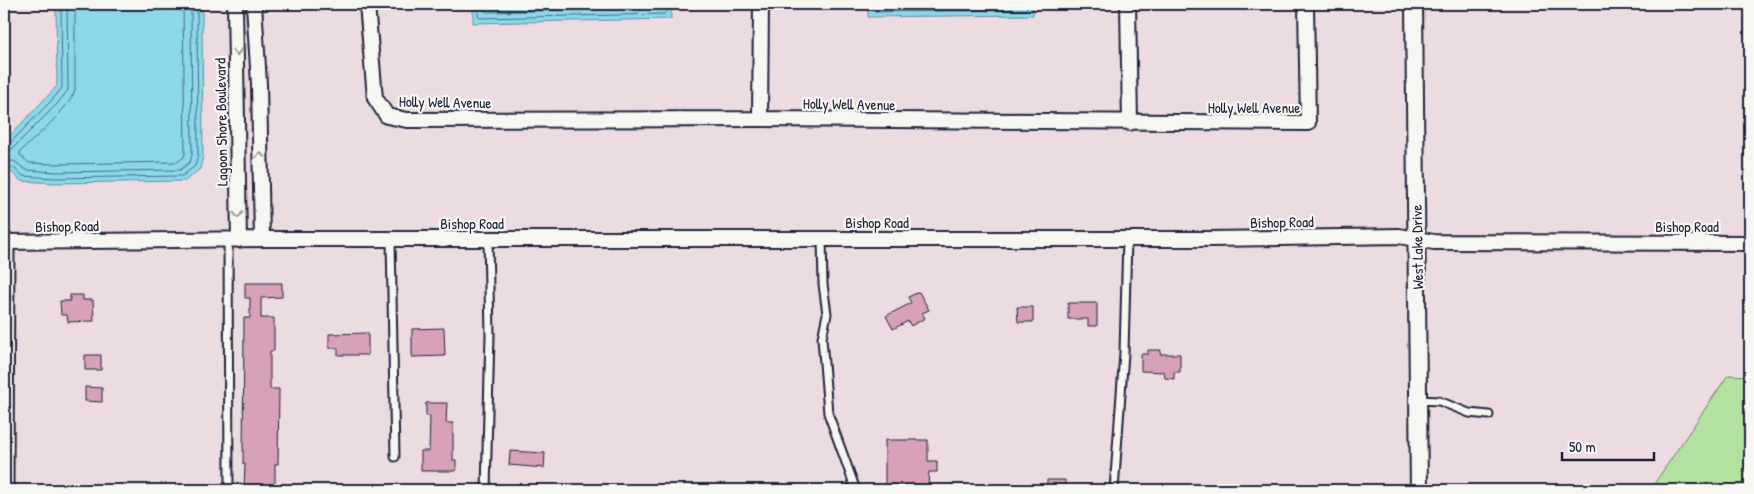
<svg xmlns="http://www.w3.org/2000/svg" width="1754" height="494" viewBox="0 0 1754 494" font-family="'Patrick Hand',sans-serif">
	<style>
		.green { fill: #b2e1a0; stroke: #6a826e }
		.water { fill: #8ad8e9; stroke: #608fa3 }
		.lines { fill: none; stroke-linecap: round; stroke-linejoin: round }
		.shore { stroke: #4c6b81; stroke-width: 1 }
		.building { fill: #d6a1b9; stroke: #22223b }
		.service-casing { stroke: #22223b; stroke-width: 11 }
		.minor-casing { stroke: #22223b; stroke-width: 18 }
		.tertiary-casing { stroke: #22223b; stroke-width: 20 }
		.service { stroke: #f6f6f2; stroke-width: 7 }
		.minor { stroke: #f6f6f2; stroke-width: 14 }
		.tertiary { stroke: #f6f6f2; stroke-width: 16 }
		.oneway { stroke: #9797a0 }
		.labels { text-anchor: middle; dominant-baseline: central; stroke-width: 4.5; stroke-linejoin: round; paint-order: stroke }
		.street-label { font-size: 15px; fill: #22223b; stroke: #f6f6f2 }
	</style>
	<rect width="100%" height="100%" fill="#ecdce1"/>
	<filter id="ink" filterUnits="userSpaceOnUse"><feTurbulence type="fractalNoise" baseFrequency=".02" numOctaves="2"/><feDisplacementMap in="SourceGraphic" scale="10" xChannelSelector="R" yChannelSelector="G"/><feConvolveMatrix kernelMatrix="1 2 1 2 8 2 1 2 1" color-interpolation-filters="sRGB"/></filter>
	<g filter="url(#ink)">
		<!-- green -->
		<path class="green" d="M 1728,375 L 1750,376 L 1750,490 L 1650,490 Z"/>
		<!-- water -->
		<path class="water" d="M 56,4 L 202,4 L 203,157 L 200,169 L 185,181 L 55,183 L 21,181 L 11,172 L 4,174 L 5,141 L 57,86 Z
			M 473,4 L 671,4 L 671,19 L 473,23 Z
			M 868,4 L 1033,4 L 1033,15 L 868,17 Z"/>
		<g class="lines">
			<!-- shore -->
			<path class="shore" d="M 75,4 L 75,90 C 69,109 35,137 20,152 L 20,155 L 29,163 L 56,164 L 177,162 L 183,158 L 185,154 L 183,4
				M 478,4 L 478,16 L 480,18 L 664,14 L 666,12 L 666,4
				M 484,4 L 484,10 L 487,12 L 657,8 L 660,4
				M 873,4 L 873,10 L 875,12 L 1025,10 L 1027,8 L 1028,4
				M 879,4 L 881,5 L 1020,4
				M 4,145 L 9,144 L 52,100 L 62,88 L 61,4
				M 4,152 L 13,148 L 57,104 L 68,90 L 67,4
				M 4,162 L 14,161 L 26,170 L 56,172 L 180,170 L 190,162 L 192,155 L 191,4
				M 4,169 L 13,167 L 23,176 L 55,178 L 182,176 L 195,166 L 198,156 L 197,4"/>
		</g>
		<!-- building -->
		<path class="building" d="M 245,283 L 282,283 L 282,297 L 261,298 L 261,318 L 274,318 L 274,351 L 270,351 L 270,389 L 279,389 L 278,464 L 275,464 L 275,488 L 244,487 L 245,464 L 243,464 L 244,318 L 250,318 L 250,298 L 245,298 Z
			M 919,292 L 929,310 L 922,313 L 925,318 L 911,326 L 908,321 L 893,329 L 886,316 L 911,303 L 908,297 Z
			M 70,295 L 83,295 L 83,300 L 93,300 L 94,321 L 68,322 L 67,315 L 61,315 L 60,301 L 70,301 Z
			M 1068,303 L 1097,303 L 1097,326 L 1088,326 L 1088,319 L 1068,319 Z
			M 1017,307 L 1033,307 L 1033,322 L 1018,322 Z
			M 444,328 L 445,356 L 412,357 L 412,329 Z
			M 368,333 L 368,355 L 338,355 L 338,348 L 329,348 L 329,334 Z
			M 1148,350 L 1161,350 L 1160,354 L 1180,354 L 1180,372 L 1174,372 L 1174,379 L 1165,378 L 1164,372 L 1141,371 L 1141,354 L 1148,354 Z
			M 85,355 L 101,355 L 101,370 L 85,370 Z
			M 85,387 L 102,388 L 102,402 L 85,401 Z
			M 426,403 L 447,403 L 446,423 L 453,423 L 453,460 L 456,460 L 456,471 L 421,471 L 421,451 L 429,451 L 430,416 L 426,416 Z
			M 885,440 L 928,440 L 928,461 L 937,461 L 937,472 L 929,472 L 928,486 L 885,486 Z
			M 510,451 L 545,453 L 544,468 L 509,465 Z
			M 1047,480 L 1065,480 L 1065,490 L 1047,490 Z"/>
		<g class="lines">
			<defs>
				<path id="service" d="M 822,238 L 823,284 L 827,314 L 822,338 L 828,413 L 856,490
					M 391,239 L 395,457
					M 228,240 L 229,490
					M 1419,400 L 1439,401 L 1469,413 L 1489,415
					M 9,490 L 10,242
					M 486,490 L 490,335 L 488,239
					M 1114,490 L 1124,353 L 1127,238"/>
				<path id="minor" d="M 235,4 L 239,240
					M 254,4 L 259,84 L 262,239
					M 367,4 L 375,98 L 387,116 L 407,120 L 760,119 L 1308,123 L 1306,4
					M 1128,4 L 1130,123
					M 760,119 L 761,4
					M 4,242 L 262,239 L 1209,239 L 1399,236 L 1434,242 L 1750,243"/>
				<path id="tertiary" d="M 1414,4 L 1419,490"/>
			</defs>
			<!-- service casing -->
			<use href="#service" class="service-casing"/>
			<!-- minor casing -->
			<use href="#minor" class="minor-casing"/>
			<!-- tertiary casing -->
			<use href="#tertiary" class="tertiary-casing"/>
			<!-- service -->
			<use href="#service" class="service"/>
			<!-- minor -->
			<use href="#minor" class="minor"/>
			<!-- tertiary -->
			<use href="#tertiary" class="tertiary"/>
		</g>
		<!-- one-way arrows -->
		<defs><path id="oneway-chevron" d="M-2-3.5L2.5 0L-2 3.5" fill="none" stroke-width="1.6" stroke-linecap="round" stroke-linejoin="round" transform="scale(1.25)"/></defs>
		<g class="oneway">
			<use href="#oneway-chevron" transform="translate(237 52) rotate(89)"/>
			<use href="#oneway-chevron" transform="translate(260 155) rotate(-91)"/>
			<use href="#oneway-chevron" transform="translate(238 215) rotate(89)"/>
		</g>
	</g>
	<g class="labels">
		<!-- street labels -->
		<g class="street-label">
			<text transform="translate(445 102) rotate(1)">Holly Well Avenue</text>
			<text transform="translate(849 104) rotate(1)">Holly Well Avenue</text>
			<text x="1254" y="107">Holly Well Avenue</text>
			<text transform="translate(221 122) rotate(-91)">Lagoon Shore Boulevard</text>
			<text x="877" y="222">Bishop Road</text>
			<text transform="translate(1282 222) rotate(-1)">Bishop Road</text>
			<text x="472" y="223">Bishop Road</text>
			<text transform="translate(67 226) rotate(-1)">Bishop Road</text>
			<text x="1687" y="226">Bishop Road</text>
			<text transform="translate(1417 247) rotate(-91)">West Lake Drive</text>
		</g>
	</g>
	<!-- margin -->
	<rect width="1754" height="494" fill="none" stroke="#f6f6f2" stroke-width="20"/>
	<rect x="10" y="10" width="1734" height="474" fill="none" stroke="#22223b" stroke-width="2" filter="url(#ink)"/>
	<!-- scale -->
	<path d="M1562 452v8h92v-8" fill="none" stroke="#22223b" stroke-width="2.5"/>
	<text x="1569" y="452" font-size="15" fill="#22223b" stroke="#f6f6f2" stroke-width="4" paint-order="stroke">50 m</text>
</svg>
